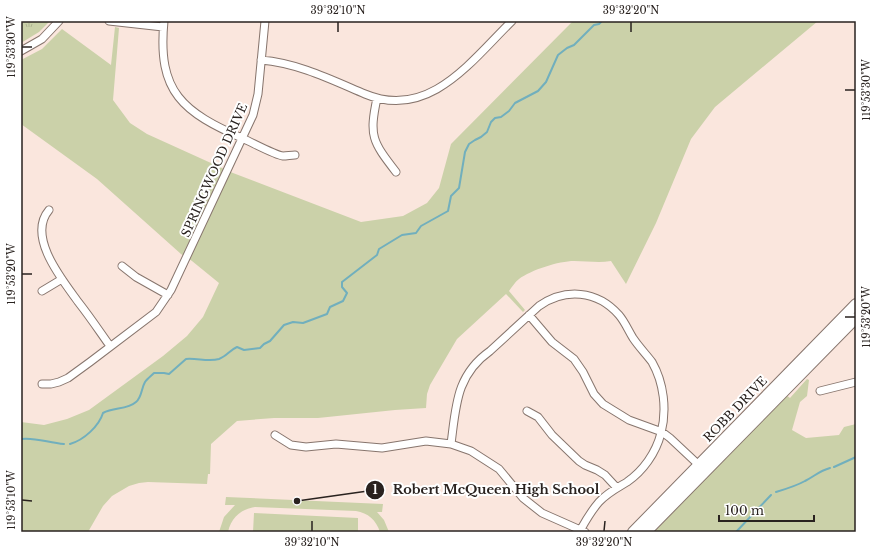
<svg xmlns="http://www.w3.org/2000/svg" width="877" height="553" viewBox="0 0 877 553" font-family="'Libre Baskerville',serif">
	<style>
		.grass { fill: #cbd1a9 }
		.park { fill: url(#park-tufts) }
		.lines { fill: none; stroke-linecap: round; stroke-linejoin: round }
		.stream { stroke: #71afbd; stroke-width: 2 }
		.street-casing { stroke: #87756d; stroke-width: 9 }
		.secondary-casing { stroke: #87756d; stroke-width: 12 }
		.street { stroke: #fff; stroke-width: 7 }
		.secondary { stroke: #fff; stroke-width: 10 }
		.ticks { fill: none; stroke: #29221f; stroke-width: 1.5 }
		.labels { text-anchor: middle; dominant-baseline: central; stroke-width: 4; stroke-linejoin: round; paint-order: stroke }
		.street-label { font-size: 12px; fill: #29221f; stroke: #fff }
		.leader { fill: none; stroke: #29221f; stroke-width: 1.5 }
		.callout-dot { fill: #29221f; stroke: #fff; stroke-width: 1.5 }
		.mark-label { font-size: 12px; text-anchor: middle; font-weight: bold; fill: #fff }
		.callout-label { font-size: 13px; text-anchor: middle; font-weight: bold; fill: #29221f; stroke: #fff; stroke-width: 4; stroke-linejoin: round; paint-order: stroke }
		.neatline { fill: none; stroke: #29221f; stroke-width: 1.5 }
		.ticks-label { font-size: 10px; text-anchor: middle; fill: #29221f }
	</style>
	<defs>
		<pattern id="park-tufts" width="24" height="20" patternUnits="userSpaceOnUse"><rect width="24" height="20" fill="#cbd1a9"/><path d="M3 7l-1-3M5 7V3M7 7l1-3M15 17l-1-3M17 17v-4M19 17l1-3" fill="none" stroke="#aeb391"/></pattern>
	</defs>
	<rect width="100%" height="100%" fill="#fae6dd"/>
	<!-- grass -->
	<path class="grass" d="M 573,21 L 818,21 L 715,107 L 691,139 L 656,223 L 626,284 L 611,261 C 599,263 587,261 574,261 C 559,261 531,270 519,279 C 515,282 512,287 509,291 L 525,310 L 523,312 L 506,294 L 457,339 L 430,385 L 427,394 L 426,408 L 395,410 L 318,418 L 274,418 L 237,421 L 211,444 L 210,474 L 208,474 L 207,484 L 148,482 L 139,483 L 129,486 L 112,496 L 103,506 L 88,532 L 21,532 L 21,422 L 44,425 L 67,419 L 89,410 L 163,356 L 187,336 L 203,317 L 219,283 L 192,261 L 181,254 L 97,179 L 21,124 L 21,60 L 42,49 L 62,29 L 111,65 L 115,27 L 119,28 L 113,100 L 130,123 L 147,134 L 233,173 L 361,222 L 403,216 L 427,203 L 439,188 L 451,144 Z
		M 807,379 L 809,380 L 807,396 L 800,402 L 792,430 L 806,438 L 839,435 L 844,427 L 856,424 L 856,532 L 654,532 L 786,395 L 790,398 Z
		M 226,497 L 383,504 L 382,512 L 377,512 L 384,520 L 389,532 L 380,532 C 376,520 368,513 356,511 L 255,507 C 241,509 231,518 228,532 L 219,532 L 224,517 L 235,505 L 225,505 Z
		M 254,513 L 358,518 L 358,532 L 253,532 Z"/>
	<!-- park -->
	<path class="park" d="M 21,21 L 50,21 L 39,32 L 21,43 Z"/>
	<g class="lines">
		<!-- stream -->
		<path class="stream" d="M 21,439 C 35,437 49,443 64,444
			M 70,444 C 84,440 99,426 103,413 C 114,407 127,410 136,402 C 142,397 141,389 145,382 C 147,379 151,376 154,373 L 164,373 L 169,374 L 186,359 C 197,358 209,362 219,359 C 227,356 230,350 237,347 L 244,350 L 260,348 L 264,344 L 270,341 L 284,325 L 293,322 L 303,323 L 327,314 L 330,307 L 343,301 L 347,293 L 342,287 L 342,282 L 377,255 L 379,249 L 402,235 L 416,233 L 421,226 L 448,211 L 451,196 L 459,188 L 465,152 L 469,144 L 475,140 L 481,137 L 487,132 L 491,122 L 495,118 L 501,117 L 509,111 L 515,103 L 538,91 L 546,82 L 558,55 L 567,48 L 574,45 L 594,25 L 599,24 L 602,21
			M 834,467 L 856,457
			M 776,492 C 786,489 796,486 805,481 C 815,476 819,471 830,468
			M 736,532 L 771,495"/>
		<defs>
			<path id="street" d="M 109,21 L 163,27
				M 164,21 C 157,93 183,112 244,139 C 253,143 275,155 283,156 C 287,156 291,155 295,155
				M 21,51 L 42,39 L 59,21
				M 261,60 C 298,63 332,80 365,94 C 429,121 472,60 512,21
				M 377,98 C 369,136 372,141 396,172
				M 49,210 C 26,237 64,282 79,303 C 90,317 100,332 110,346
				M 122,266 L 136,277 L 168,295
				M 42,291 L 62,279
				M 529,315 L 552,342 L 574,359 L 583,372 L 594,394 L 603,404 L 629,420 L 662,432 L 670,438 L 702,468
				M 42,384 L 51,384 L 59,382 L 68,378 L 90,362 L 156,312 L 171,290 L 253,115 L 258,94 L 265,21
				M 820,391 L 856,382
				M 527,411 L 538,417 L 552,435 L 579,461 L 585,465 L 597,470 L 605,475 L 617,488
				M 275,435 L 291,445 L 306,447 L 336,444 L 382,448 L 426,441 L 451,444 L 471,451 L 499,469 L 523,498 L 542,513 L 585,532
				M 451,444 C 456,406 456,375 490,351 L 539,306 C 565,288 597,290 619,315 C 625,322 628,330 633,338 C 639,347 646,354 652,362 C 664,383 667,410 661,433 C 656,453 643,471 627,482 C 617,488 607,493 599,502 C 592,510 586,520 581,529"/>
			<path id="secondary" d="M 633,532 L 856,304
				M 646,532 L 856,318"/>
		</defs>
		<!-- street casing -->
		<use href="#street" class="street-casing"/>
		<!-- secondary casing -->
		<use href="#secondary" class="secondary-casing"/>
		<!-- street -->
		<use href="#street" class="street"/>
		<!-- secondary -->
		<use href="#secondary" class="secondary"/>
	</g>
	<!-- ticks -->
	<path class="ticks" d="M 338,32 L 338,22M 631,32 L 631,22M 22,47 L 32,47M 845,90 L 855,90M 22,274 L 32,274M 845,317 L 855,317M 22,500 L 32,501M 312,531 L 312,521M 604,531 L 605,521"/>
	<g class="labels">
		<!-- street labels -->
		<g class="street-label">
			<text transform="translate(214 170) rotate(-66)">SPRINGWOOD DRIVE</text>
			<text transform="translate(735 409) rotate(-46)">ROBB DRIVE</text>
		</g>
	</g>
	<!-- callouts -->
	<path class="leader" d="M297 501L375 490"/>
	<g class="callout-dot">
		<circle cx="297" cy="501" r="4"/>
		<circle cx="375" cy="490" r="10"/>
	</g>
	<g class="mark-label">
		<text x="375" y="494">1</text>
	</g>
	<g class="callout-label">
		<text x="496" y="494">Robert McQueen High School</text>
	</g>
	<!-- border -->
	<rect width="877" height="553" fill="none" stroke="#ffffff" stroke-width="44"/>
	<!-- scale -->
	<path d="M719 515v6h95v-6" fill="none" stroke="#29221f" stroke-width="2"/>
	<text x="725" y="515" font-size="12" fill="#29221f" stroke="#ffffff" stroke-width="3" paint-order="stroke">100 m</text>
	<rect x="22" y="22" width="833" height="509" class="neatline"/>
	<g class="ticks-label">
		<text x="338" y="14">39°32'10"N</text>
		<text x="631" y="14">39°32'20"N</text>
		<text transform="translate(11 47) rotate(-90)" y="4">119°53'30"W</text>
		<text transform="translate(866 90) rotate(-90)" y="4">119°53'30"W</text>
		<text transform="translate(11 274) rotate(-90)" y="4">119°53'20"W</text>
		<text transform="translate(866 317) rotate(-90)" y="4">119°53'20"W</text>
		<text transform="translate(11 500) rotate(-90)" y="4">119°53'10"W</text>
		<text x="312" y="546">39°32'10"N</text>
		<text x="604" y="546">39°32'20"N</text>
	</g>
</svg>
